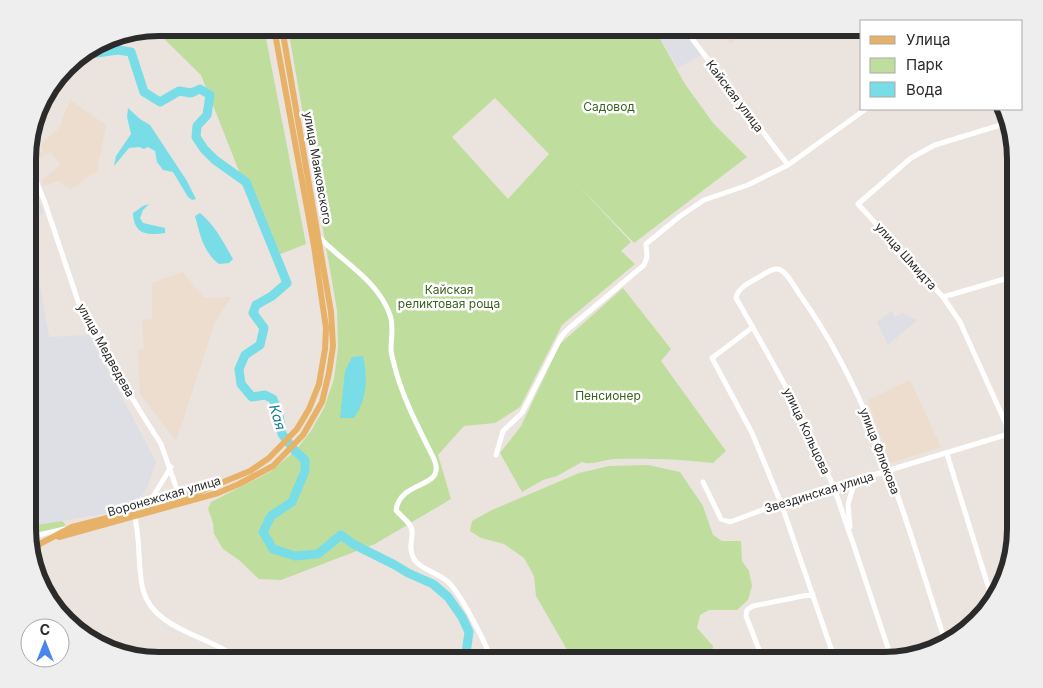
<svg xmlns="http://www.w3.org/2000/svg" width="1043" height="688" viewBox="0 0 1043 688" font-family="Inter,sans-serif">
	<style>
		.industrial { fill: #dedee5 }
		.education { fill: #ecddce }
		.green { fill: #bfde9e; fill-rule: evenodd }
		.water { fill: #78dde6 }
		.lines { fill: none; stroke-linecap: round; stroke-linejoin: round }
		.river { stroke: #78dde6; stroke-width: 9 }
		.minor { stroke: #fff; stroke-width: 5 }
		.major { stroke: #e7b268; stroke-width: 6 }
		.labels { text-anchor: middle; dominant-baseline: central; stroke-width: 5; stroke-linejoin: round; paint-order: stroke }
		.street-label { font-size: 12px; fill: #2b2b2b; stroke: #fff }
		.park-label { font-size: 12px; fill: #3a631f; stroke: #fff }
		.water-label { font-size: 14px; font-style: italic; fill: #177e92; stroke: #fff }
		.rim { fill: none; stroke: #2b2b2b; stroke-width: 6 }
	</style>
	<rect width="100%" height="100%" fill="#ebe3de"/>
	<!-- industrial -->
	<path class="industrial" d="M 654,28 L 681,28 L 701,55 L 678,68 Z
		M 29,181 L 44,212 L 29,221 L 49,337 L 89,335 L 156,462 L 147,488 L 129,510 L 29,526 Z
		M 892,311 L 895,317 L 902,313 L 917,320 L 888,345 L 877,322 Z"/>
	<!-- education -->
	<path class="education" d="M 718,28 L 749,28 L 731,44 Z
		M 70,100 L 106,125 L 97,171 L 70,189 L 57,181 L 44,186 L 41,180 L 61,165 L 50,152 L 33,163 L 32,158 L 43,151 L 40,145 L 59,128 Z
		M 183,272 L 204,298 L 231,297 L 215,322 L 176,441 L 140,394 L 138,350 L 144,349 L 142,320 L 152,319 L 152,283 Z
		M 910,380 L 941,447 L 890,463 L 868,400 Z"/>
	<!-- green -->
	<path class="green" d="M 159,28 L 264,28 L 306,244 L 273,257 L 201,75 L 154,29 Z
		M 288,28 L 654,28 L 685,84 L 713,123 L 747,157 L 634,243 L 577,184 L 631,242 L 621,251 L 635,264 L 562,325 L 520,407 L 495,423 L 464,426 L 438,455 L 451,499 L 375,544 L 281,580 L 259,579 L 239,560 L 223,549 L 214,534 L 213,523 L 208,509 L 211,502 L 270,472 L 295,451 L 311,431 L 324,408 L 334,379 L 338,348 L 337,310 ZM 495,98 L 549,154 L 508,199 L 452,137 Z
		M 623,288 L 671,349 L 661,361 L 726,451 L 713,463 C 681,459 648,458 616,459 C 605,459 592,466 582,462 L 557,476 L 543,480 L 522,492 L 500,453 L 521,426 L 560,344 Z
		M 648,465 L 680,472 L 703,506 L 713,535 L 722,541 L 741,541 L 742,561 L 749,571 L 752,586 L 748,600 L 737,610 L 709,610 L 700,615 L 697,628 L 713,646 L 712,652 L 703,660 L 573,660 L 536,596 L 534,576 L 524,558 L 504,544 L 481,538 L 470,531 L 472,521 L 492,510 L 579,473 L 609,466 Z
		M 62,521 L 66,525 L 63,527 L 29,535 L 29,531 L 36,525 Z"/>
	<!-- water -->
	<path class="water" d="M 128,108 L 140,119 L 150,125 L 187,181 L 196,199 L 192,200 L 188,197 L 173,172 L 163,170 L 157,162 L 155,151 L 148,147 L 144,149 L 139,147 L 129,148 L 114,166 L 116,156 L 131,134 L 127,117 Z
		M 149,204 L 143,210 L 140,218 L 143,223 L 165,228 L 165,233 C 146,236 134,234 133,213 L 143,206 Z
		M 200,213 C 214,224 224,243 233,259 L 229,263 L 219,264 C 203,252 200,234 195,216 Z
		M 363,356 C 368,377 367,400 354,418 L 340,418 L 345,371 L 352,357 Z"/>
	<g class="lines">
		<!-- river -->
		<path class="river" d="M 82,55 L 118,50 L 131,52 L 144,92 L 160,102 L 179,91 L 191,93 L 200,89 L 210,95 L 207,115 L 197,126 L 196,137 L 204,149 L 215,160 L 246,182 L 287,283 L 272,296 L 256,305 L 253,313 L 264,328 L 260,345 L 245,355 L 239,369 L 241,384 L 252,397 L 265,395 L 273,399 L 279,415 L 282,434 L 295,451 L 305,460 L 305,471 L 292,502 L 271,516 L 263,532 L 273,549 L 295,556 L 318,554 L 341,535 L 353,544 L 395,565 L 408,573 L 433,584 L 448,597 L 462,617 L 469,632 L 466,653 L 468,660"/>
		<!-- minor -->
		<path class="minor" d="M 684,28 L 788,165
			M 1007,123 L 935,145 L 911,158 L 858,204 L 943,297 L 960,322 L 1006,424 L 1008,451 L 1015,472
			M 29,164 L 44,200 L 82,313 L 140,411 L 161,444 L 181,501
			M 318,236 C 341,261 378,280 390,315 C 394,326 391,337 391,349 C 391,354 393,359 394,364 C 402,397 419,429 434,459 C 447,490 401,478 396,510 C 400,516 412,523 412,531 C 413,540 408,547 413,557 C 418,569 437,572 447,581 C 460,592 486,643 491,660
			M 943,297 L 1015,276
			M 753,327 L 712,358 L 752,433 L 781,503 L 835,660
			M 947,454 L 993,602
			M 496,455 L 503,431 L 522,413 L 561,337 L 567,330 L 644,265 L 647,257 L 646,244 L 679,217 L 704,200 L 748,185 L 788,165 L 866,109
			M 703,482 L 721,519 L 730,522 L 781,503 L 1015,432
			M 146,508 L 171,467
			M 134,514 C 141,538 137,565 143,590 C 152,623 190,632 217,646 C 225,649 232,655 239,660
			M 850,527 L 848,504 L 855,481
			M 29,537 L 65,529
			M 851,537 L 892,660
			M 852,540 C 845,522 840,503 833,486 C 806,420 771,359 736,298 C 738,287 752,281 761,276 C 766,273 772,268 778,269 C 787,271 795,288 800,295 C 874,398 907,525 946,644
			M 763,660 L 746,616 L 747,610 L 753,606 L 813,594"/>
		<!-- major -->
		<path class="major" d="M 59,537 L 218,493 L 239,484 L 273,466 L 303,435 L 322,402 L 329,373 L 333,346 L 331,312 L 282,28
			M 30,549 L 72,527 L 146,508 L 194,494 L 250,471 L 269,458 L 297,429 L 309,409 L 319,384 L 325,349 L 326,328 L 314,246 L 274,28"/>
	</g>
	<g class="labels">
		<!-- street labels -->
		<g class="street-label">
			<text transform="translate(735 96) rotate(53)">Кайская улица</text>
			<text transform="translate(318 168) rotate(80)">улица Маяковского</text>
			<text transform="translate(906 256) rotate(48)">улица Шмидта</text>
			<text transform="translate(106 350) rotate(61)">улица Медведева</text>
			<text transform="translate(807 431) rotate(65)">улица Кольцова</text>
			<text transform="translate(880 451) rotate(69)">улица Флюкова</text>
			<text transform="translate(819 492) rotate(-17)">Звездинская улица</text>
			<text transform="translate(164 496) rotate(-16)">Воронежская улица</text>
		</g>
		<!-- park labels -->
		<g class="park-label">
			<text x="609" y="106">Садовод</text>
			<text x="449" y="289">Кайская<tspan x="449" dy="14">реликтовая роща</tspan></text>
			<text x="608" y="395">Пенсионер</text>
		</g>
		<!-- water labels -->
		<g class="water-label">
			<text transform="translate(278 417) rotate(73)">Кая</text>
		</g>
	</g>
	<!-- crop -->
	<path d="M0 0H1043V688H0ZM159 36H884A123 123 0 0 1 1007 159V529A123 123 0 0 1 884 652H159A123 123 0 0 1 36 529V159A123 123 0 0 1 159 36Z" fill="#eee" fill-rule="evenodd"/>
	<path class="rim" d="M159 36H884A123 123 0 0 1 1007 159V529A123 123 0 0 1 884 652H159A123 123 0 0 1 36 529V159A123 123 0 0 1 159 36Z"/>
	<!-- legend -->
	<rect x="860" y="20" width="162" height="90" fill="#ffffff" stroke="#aaaaaa"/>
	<rect x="870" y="36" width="25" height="8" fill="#e7b268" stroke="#aaaaaa"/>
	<text x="906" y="45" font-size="15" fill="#2b2b2b">Улица</text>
	<rect x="870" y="58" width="25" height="15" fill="#bfde9e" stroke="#aaaaaa"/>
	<text x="906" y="70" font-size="15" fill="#2b2b2b">Парк</text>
	<rect x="870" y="82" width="25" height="15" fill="#78dde6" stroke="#aaaaaa"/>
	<text x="906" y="95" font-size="15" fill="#2b2b2b">Вода</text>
	<!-- north arrow -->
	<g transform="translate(45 643)"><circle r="24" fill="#ffffff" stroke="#aaaaaa"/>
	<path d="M0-4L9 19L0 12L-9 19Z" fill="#4985ed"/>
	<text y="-8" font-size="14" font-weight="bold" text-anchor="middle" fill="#2b2b2b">С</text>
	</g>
</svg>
